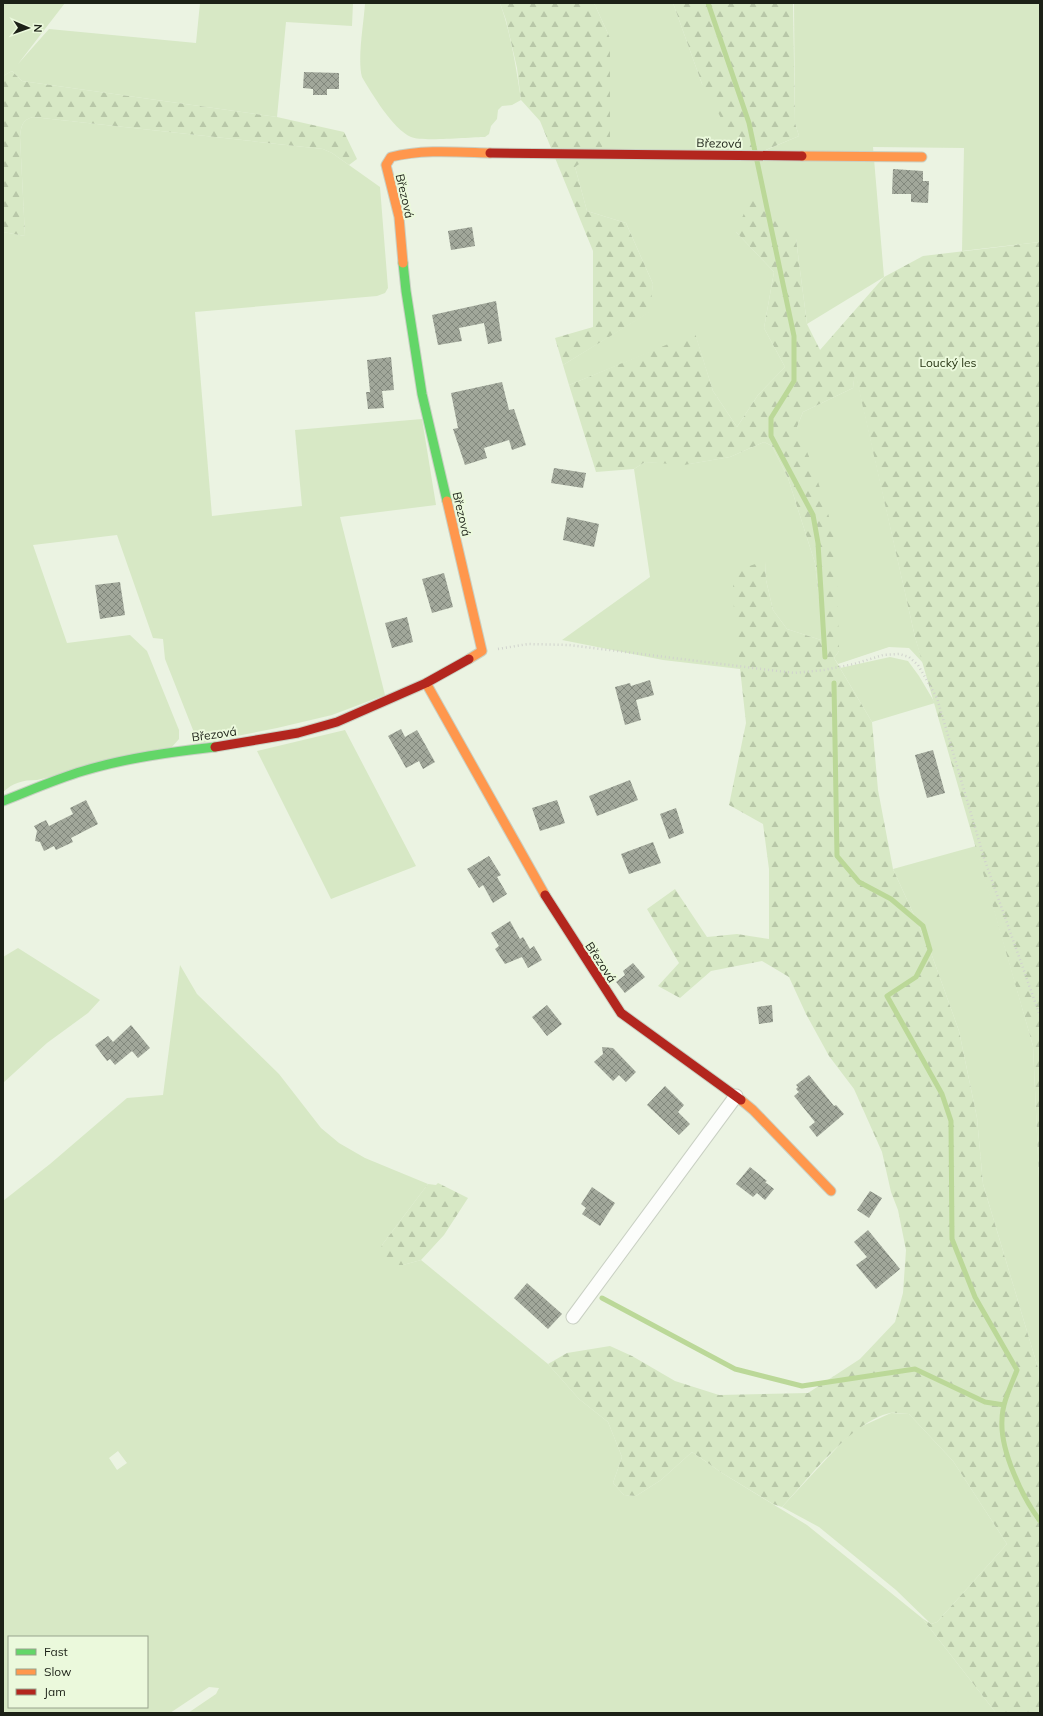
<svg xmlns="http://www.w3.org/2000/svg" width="1043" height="1716" viewBox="0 0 1043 1716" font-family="Mulish,sans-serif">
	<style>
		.green { fill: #d7e8c5; fill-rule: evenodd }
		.forest { fill: url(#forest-firs) }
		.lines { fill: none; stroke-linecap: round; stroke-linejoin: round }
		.stream { stroke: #bbd898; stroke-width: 5 }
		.building { fill: url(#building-cross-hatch) }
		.street-casing { stroke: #c9d0c3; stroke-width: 15 }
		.fast-casing { stroke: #c9d0c3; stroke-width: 11 }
		.slow-casing { stroke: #c9d0c3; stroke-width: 11 }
		.jam-casing { stroke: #c9d0c3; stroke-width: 11 }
		.path { stroke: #d0d2cd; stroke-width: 2.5; stroke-dasharray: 1 3; stroke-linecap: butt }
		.street { stroke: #fcfdfb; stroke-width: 13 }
		.fast { stroke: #63d668; stroke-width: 9 }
		.slow { stroke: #ff974d; stroke-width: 9 }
		.jam { stroke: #b3261e; stroke-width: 9 }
		.labels { text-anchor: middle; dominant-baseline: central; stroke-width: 4; stroke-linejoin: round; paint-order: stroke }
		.street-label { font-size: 12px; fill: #1c2117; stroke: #ebf9dc }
		.park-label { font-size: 12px; fill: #273513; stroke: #ebf9dc }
	</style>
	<defs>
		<pattern id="forest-firs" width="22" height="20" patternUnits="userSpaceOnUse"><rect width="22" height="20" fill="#d7e8c5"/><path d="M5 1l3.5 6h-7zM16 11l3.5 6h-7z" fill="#b8c7a8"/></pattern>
		<pattern id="building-cross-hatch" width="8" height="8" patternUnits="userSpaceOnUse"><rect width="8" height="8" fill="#a1a79a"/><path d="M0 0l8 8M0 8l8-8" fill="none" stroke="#82887d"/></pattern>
	</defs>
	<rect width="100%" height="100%" fill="#ebf3e2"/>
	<!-- green -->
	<path class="green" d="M 3,3 L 65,3 L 18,64 L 49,29 L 196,43 L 200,3 L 353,3 L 352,26 L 286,22 L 277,117 L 22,81 L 12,71 L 3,76 Z
		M 365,3 L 500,3 C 511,34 516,67 521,100 L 512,105 L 502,106 L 498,110 L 497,119 L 491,126 L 489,134 L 485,137 C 471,137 422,142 411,137 C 393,129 372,94 362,77 C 357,59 364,22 365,3 Z
		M 594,3 L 673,3 L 702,84 L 766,150 L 799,136 L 795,123 L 794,3 L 1040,3 L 1040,242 L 962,251 L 964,148 L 873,147 L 884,277 L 807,324 L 796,239 L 736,232 L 774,272 L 764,328 L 785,367 L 758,395 L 737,427 L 713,391 L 695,334 L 569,385 L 563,365 L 649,312 L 653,284 L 626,223 L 587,211 L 575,167 L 610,38 Z
		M 33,117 L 323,149 L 332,153 L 380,187 L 388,288 L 385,293 L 377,296 L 195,312 L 212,516 L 302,506 L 295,430 L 422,419 L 436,505 L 340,517 L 385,695 L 332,715 L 277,728 L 201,743 L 195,735 L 165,659 L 163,639 L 153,638 L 117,535 L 33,545 L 67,643 L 130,635 L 147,651 L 179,730 L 179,739 L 171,748 L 37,780 C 22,780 13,783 3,792 L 3,232 L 25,236 L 20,137 C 21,126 22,120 33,117 Z
		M 855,370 L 915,637 L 923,663 L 909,648 L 889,647 L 838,664 L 834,658 L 839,651 L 797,427 L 803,412 L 853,388 Z
		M 764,442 L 772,446 L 788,478 L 815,563 L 824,641 L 787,629 L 773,610 L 766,580 L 765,562 L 740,669 L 663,660 L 562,640 L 650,577 L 634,469 L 645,462 L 689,464 L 730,457 Z
		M 890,657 L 908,661 L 919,676 L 935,703 L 872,722 L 840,668 Z
		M 345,730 L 416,866 L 331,899 L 257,751 Z
		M 976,846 L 1033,1046 L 1040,1200 L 1040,1391 L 1038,1368 L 983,1184 L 977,1118 L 959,1031 L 930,950 L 893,869 Z
		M 18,948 L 100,1000 L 88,1013 L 47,1043 L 3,1083 L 3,957 Z
		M 180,965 L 197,994 L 279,1074 L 321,1128 L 339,1143 L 365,1158 L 428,1184 L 382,1245 L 403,1265 L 421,1260 L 548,1364 L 579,1399 L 608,1422 L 622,1457 L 613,1483 L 624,1495 L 636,1496 L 661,1480 L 692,1452 L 722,1473 L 807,1525 L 922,1618 L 996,1713 L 188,1713 L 216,1694 L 219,1688 L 209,1687 L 170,1713 L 3,1713 L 3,1201 L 50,1164 L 127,1098 L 163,1095 ZM 118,1451 L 127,1463 L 117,1470 L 109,1458 ZM 9,1637 L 147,1637 L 147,1707 L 9,1707 Z
		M 891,1413 L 909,1414 L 953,1461 L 1007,1544 L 937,1622 L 931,1624 L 896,1590 L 819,1527 L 782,1507 L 844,1440 L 858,1428 Z"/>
	<!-- forest -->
	<path class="forest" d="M 500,3 L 594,3 L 610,38 L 610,141 L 575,167 L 587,211 L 626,223 L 653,284 L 650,312 L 563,365 L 555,338 L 593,327 L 593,251 L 540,121 L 521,100 L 517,68 L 506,20 Z
		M 673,3 L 793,3 L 795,123 L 799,136 L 744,159 L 702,84 Z
		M 12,71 L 22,81 L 277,117 L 344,132 L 357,159 L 349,165 L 332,153 L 323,149 L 33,117 C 22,120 21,126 20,137 L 25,236 L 3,232 L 3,76 Z
		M 754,190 L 796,239 L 807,324 L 820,350 L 884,277 L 923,256 L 1040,242 L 1040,1200 L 1033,1046 L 915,637 L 855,372 L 853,388 L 803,412 L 797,427 L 814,469 L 836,539 L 839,651 L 834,658 L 872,722 L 878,790 L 893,869 L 930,950 L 959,1031 L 977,1118 L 983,1184 L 1038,1368 L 1040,1391 L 1040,1713 L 996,1713 L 922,1618 L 931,1624 L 937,1622 L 1007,1544 L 953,1461 L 909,1414 C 903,1414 896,1412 890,1413 C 852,1421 809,1478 782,1507 L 773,1504 L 722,1473 L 692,1452 L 661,1480 L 636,1496 L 624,1495 L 613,1483 L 622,1457 L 608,1422 L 579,1399 L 548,1364 L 567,1353 L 610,1346 L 632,1356 L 675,1381 L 719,1395 L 808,1393 L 860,1359 L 895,1322 L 903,1293 L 906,1250 L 898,1210 L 891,1192 L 882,1152 L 854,1089 L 829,1056 L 806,1014 L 789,977 L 762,961 L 711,971 L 680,998 L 658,986 L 679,963 L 647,909 L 675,889 L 707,937 L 737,934 L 769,939 L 769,869 L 763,824 L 729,805 L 746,723 L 734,614 L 733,578 L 743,568 L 765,561 L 766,580 L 773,610 L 787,629 L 824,641 L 815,563 L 788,478 L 772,446 L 764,442 L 730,457 L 684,465 L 645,462 L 634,469 L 596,472 L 569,385 L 695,333 L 713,391 L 737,427 L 758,395 L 785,367 L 764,328 L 774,272 L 736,232 Z
		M 438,1183 L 468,1198 L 444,1235 L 421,1260 L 403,1265 L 390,1265 L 379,1257 L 382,1245 L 428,1184 L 436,1185 Z"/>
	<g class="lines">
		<!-- stream -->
		<path class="stream" d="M 708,3 L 749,123 L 794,336 L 794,381 L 771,418 L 771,436 L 813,515 L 818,543 L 825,657
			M 834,683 L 837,856 L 859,882 L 891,899 L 923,926 L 930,950 L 916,977 L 887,996 L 942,1094 L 951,1121 L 952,1239 L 975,1297 L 1017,1370 C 1011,1386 1002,1403 1002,1420 C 1000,1450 1022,1497 1040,1521
			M 602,1298 L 735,1369 L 802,1386 L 915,1369 L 985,1402 L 1004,1405"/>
	</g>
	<!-- building -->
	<path class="building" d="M 304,72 L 339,73 L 339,89 L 327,89 L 327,95 L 313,95 L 313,89 L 303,88 Z
		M 893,169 L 923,171 L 923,181 L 929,181 L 928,203 L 911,202 L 911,194 L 892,194 Z
		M 472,227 L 475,246 L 451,250 L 448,231 Z
		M 496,301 L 502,341 L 488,344 L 484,323 L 459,328 L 462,341 L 438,345 L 432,315 Z
		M 391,357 L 394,390 L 382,391 L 384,408 L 368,409 L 366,392 L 370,392 L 367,360 Z
		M 502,382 L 509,410 L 514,409 L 526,445 L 512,450 L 509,440 L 484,448 L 487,458 L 465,465 L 453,429 L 458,428 L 451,393 Z
		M 554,468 L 586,473 L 583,488 L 551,483 Z
		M 567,517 L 599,524 L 594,547 L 563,540 Z
		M 444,573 L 453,607 L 432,613 L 422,579 Z
		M 120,582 L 125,615 L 100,619 L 95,585 Z
		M 407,617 L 413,642 L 392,648 L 385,623 Z
		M 650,680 L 654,695 L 636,700 L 641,720 L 625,725 L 615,687 L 630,683 L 631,686 Z
		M 401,729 L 405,737 L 417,730 L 435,762 L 423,769 L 419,761 L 406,768 L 388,736 Z
		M 933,750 L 945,793 L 927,798 L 915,755 Z
		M 630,780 L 638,800 L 597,816 L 589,796 Z
		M 86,800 L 98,824 L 71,838 L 73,842 L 56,850 L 54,846 L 44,851 L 40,842 L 35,841 L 37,831 L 34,826 L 46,820 L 49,826 L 73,814 L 70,808 Z
		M 557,800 L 565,823 L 540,831 L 532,808 Z
		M 676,808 L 684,833 L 669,839 L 660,814 Z
		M 653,842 L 661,863 L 629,874 L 621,854 Z
		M 489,856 L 501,875 L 497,877 L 507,894 L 493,903 L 483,885 L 479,888 L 467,869 Z
		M 510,921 L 520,939 L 523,937 L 530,949 L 534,946 L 542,960 L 528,968 L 522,957 L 505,964 L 495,949 L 499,946 L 491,933 Z
		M 633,963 L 645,977 L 625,993 L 616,982 L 625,975 L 623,971 Z
		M 547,1005 L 562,1024 L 547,1036 L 532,1017 Z
		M 772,1005 L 773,1022 L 759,1024 L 757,1007 Z
		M 131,1025 L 150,1048 L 138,1058 L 132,1051 L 115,1065 L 110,1059 L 107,1061 L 95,1045 L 108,1036 L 113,1042 Z
		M 602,1047 L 613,1048 L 636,1072 L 626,1082 L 619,1075 L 613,1081 L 594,1062 L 603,1054 Z
		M 809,1075 L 834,1106 L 836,1105 L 844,1114 L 817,1137 L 809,1127 L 815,1122 L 794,1096 L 799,1092 L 796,1089 L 798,1087 L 796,1085 Z
		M 665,1086 L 684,1105 L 678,1112 L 690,1124 L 679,1135 L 647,1105 Z
		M 750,1167 L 767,1181 L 765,1182 L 774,1189 L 765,1200 L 757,1193 L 753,1197 L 736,1184 Z
		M 592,1187 L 615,1203 L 600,1226 L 582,1214 L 586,1208 L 581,1204 Z
		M 870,1191 L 882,1198 L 869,1218 L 857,1210 Z
		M 868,1230 L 900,1269 L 876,1289 L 856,1265 L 867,1257 L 854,1242 Z
		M 527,1283 L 562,1314 L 548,1329 L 514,1298 Z"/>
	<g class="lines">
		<defs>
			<path id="street" d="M 573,1317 L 736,1096"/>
			<path id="fast" d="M 403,263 L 406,291 L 422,394 L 447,501
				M 3,801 C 29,791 56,779 83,771 C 126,758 171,752 215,747"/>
			<path id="slow" d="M 802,156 L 922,157
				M 403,263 L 399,217 L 386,165 L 391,157 C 423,149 457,152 490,153
				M 447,501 L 482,651 L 469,659
				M 426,683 L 545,895
				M 741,1100 L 753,1110 L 831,1191"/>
			<path id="jam" d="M 490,153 L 802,156
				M 215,747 L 298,733 L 337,722 L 426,683 L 469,659
				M 545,895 L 621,1013 L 741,1100"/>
		</defs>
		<!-- street casing -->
		<use href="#street" class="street-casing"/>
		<!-- fast casing -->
		<use href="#fast" class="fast-casing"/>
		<!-- slow casing -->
		<use href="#slow" class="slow-casing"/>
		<!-- jam casing -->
		<use href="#jam" class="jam-casing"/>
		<!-- path -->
		<path class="path" d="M 498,649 L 528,644 L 569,645 L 794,673 L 824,670 L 854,664 L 883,655 L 899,654 L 909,657 L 918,665 L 937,698 L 984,858 L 1040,1016"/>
		<!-- street -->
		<use href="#street" class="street"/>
		<!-- fast -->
		<use href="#fast" class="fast"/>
		<!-- slow -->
		<use href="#slow" class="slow"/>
		<!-- jam -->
		<use href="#jam" class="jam"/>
	</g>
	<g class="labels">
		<!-- street labels -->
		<g class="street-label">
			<text transform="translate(719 143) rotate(1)">Březová</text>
			<text transform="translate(405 196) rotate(77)">Březová</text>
			<text transform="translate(462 514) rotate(77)">Březová</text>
			<text transform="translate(214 734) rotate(-8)">Březová</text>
			<text transform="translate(601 962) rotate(57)">Březová</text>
		</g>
		<!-- park labels -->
		<g class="park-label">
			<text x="948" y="362">Loucký les</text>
		</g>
	</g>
	<!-- border -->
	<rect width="1043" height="1716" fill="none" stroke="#1c2117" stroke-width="8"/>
	<!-- legend -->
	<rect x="8" y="1636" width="140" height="72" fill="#ebf9dc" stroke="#98a38d"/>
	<rect x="16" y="1649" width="20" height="6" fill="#63d668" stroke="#98a38d"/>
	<text x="44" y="1656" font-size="12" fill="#1c2117">Fast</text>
	<rect x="16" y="1669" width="20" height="6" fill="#ff974d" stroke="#98a38d"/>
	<text x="44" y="1676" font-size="12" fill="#1c2117">Slow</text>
	<rect x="16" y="1689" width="20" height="6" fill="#b3261e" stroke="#98a38d"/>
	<text x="44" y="1696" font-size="12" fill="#1c2117">Jam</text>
	<!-- north arrow -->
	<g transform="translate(28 28) rotate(92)" stroke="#ebf9dc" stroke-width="3" paint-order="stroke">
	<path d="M0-3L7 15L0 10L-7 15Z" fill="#1c2117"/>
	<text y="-6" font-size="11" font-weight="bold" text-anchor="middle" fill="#1c2117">N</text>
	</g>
</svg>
